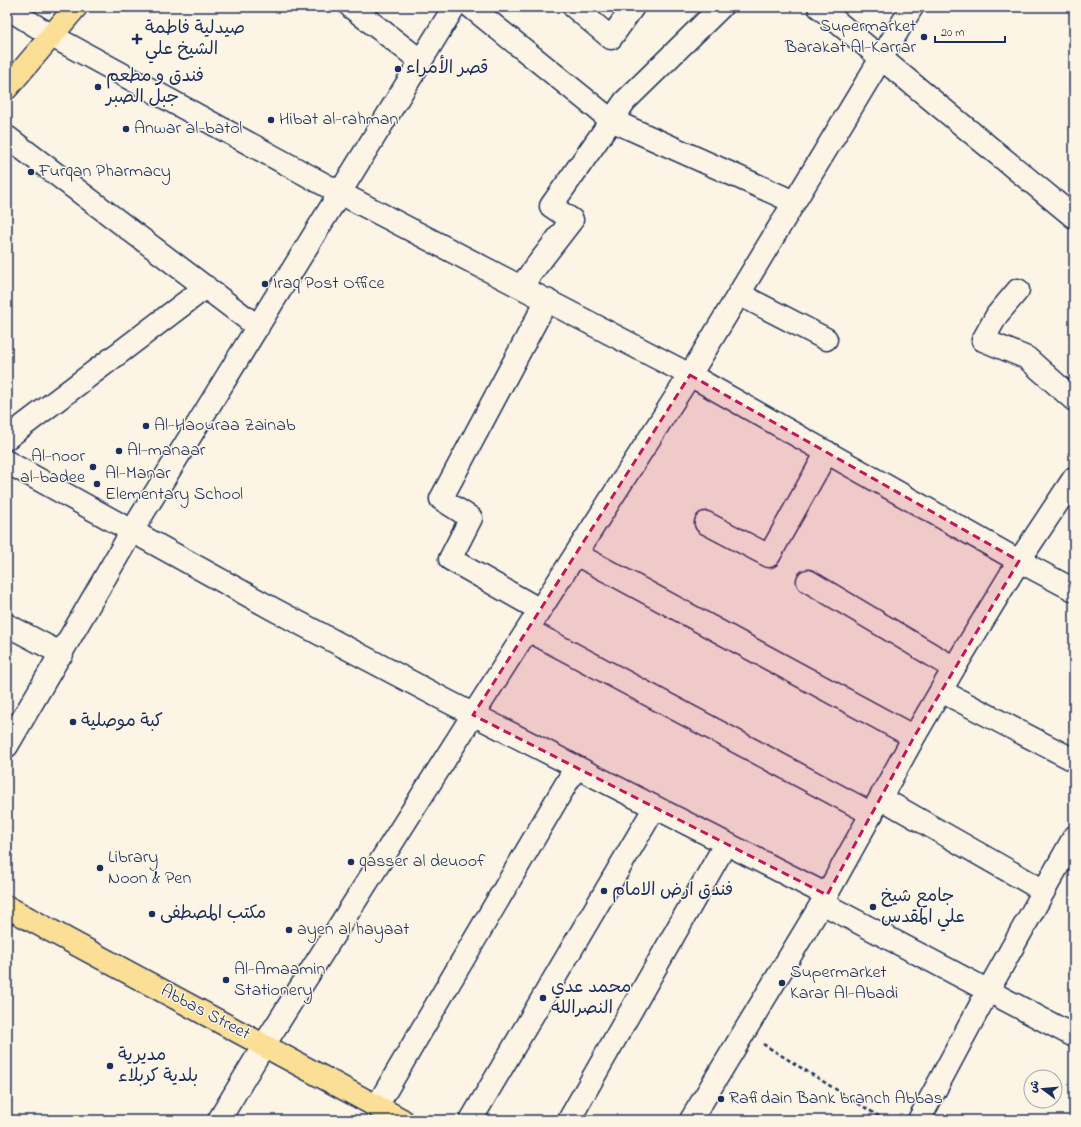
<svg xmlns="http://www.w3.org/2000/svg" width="1081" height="1127" viewBox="0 0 1081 1127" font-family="'Indie Flower','Playpen Sans Arabic',sans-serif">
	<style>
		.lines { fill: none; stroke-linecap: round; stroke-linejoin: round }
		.minor-casing { stroke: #1b2f5e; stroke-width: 25 }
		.major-casing { stroke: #1b2f5e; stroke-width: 25 }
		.path { stroke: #1b2f5e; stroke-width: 2.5; stroke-dasharray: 4 3; stroke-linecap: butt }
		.minor { stroke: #fcf5e5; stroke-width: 22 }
		.major { stroke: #fbdf96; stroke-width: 22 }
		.marked { fill: #c2185b; fill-opacity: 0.2; stroke: #c2185b; stroke-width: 3; stroke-dasharray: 8 5; stroke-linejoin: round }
		.poi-dot { fill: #1b2f5e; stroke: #fcf5e5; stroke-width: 1.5 }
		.labels { text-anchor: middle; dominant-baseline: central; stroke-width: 3; stroke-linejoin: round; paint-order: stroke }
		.poi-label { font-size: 18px; fill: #1b2f5e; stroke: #fcf5e5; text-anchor: start }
		.street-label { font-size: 18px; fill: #1b2f5e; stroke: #fcf5e5 }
	</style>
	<rect width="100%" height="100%" fill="#fcf5e5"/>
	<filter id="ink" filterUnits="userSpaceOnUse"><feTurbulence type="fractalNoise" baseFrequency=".025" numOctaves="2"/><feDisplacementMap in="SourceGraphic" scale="8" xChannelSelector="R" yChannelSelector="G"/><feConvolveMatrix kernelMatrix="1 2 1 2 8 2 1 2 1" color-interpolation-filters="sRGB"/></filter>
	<g filter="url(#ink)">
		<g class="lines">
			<defs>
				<path id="minor" d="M 351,7 L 421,61
					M 471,7 L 611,120 L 794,202
					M 574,7 L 611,38 L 633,7
					M 819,7 L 1074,217
					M 7,8 L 52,36 L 340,193 L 690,375 L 1019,561 L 1074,590
					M 7,137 L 258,327
					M 521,286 L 572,220 L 551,206 L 625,101 L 721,7
					M 1018,290 L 997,315 L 983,340 L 1027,358 L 1074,400
					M 739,294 L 826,339
					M 7,438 L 206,287
					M 7,462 L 273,609 L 447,701 L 827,895
					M 706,523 L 769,556 L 827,452
					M 576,554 L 914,737
					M 808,581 L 954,668
					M 540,610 L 450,559 L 471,518 L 441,499 L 547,300
					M 7,625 L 62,654
					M 528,630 L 872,814
					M 941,691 L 1074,760
					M 7,746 L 132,531 L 454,7
					M 881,798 L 1044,891
					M 822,903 L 1074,1036
					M 377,1106 L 576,767
					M 219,1120 L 264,1045 L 473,715 L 690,375 L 912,7
					M 471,1120 L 655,807
					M 569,1120 L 726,843
					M 691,1120 L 822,903 L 914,737 L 954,668 L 1019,561 L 1074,478
					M 919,1120 L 988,991 L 1074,837"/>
				<path id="major" d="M 7,88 L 76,7
					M 7,907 L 402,1120"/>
			</defs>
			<!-- minor casing -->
			<use href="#minor" class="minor-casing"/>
			<!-- major casing -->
			<use href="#major" class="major-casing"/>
			<!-- path -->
			<path class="path" d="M 763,1044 L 885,1120"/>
			<!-- minor -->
			<use href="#minor" class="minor"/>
			<!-- major -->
			<use href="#major" class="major"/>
		</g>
	</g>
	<!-- marked area -->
	<path class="marked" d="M 690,375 L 1019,561 L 914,737 L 827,895 L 473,715 Z"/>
	<!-- markers -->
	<g class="poi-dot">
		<circle cx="924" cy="37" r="4"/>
		<path d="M135 33h4v4h4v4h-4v4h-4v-4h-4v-4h4z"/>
		<circle cx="398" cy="69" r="4"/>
		<circle cx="98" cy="87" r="4"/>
		<circle cx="271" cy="120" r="4"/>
		<circle cx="126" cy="129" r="4"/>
		<circle cx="31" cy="172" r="4"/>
		<circle cx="265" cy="284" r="4"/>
		<circle cx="146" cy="426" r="4"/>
		<circle cx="119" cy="451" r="4"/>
		<circle cx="93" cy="467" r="4"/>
		<circle cx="97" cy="484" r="4"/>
		<circle cx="73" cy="722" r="4"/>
		<circle cx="351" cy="862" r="4"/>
		<circle cx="100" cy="868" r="4"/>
		<circle cx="604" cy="891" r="4"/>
		<circle cx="873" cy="907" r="4"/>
		<circle cx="152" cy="914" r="4"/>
		<circle cx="289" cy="930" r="4"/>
		<circle cx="226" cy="980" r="4"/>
		<circle cx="782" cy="983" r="4"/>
		<circle cx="543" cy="998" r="4"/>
		<circle cx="110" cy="1066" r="4"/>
		<circle cx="721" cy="1099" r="4"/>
	</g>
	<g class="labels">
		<!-- poi labels -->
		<g class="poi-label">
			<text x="916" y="27" text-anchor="end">Supermarket<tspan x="916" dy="21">Barakat Al-Karrar</tspan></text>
			<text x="145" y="29">صيدلية فاطمة<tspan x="145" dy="21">الشيخ علي</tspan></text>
			<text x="406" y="69">قصر الأمراء</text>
			<text x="106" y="77">فندق و مطعم<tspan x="106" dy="21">جبل الصبر</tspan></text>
			<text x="279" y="120">Hibat al-rahman</text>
			<text x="134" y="129">Anwar al-batol</text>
			<text x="39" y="172">Furqan Pharmacy</text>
			<text x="273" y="284">Iraq Post Office</text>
			<text x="154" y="426">Al-Haouraa Zainab</text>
			<text x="127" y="451">Al-manaar</text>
			<text x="85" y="457" text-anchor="end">Al-noor<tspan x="85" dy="21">al-badee</tspan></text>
			<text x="105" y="474">Al-Manar<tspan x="105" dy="21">Elementary School</tspan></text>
			<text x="81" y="722">كبة موصلية</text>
			<text x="108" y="858">Library<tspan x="108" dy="21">Noon &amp; Pen</tspan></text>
			<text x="359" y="862">qasser al deuoof</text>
			<text x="612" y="891">فندق ارض الامام</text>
			<text x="881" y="897">جامع شيخ<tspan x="881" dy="21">علي المقدس</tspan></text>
			<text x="160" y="914">مكتب المصطفى</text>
			<text x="297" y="930">ayen al hayaat</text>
			<text x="234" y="970">Al-Amaamin<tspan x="234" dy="21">Stationery</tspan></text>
			<text x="790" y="973">Supermarket<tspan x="790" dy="21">Karar Al-Abadi</tspan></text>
			<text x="551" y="988">محمد عدي<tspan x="551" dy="21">النصرالله</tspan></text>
			<text x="118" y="1056">مديرية<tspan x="118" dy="21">بلدية كربلاء</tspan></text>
			<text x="729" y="1099">Rafidain Bank branch Abbas</text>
		</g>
		<!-- street labels -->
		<g class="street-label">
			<text transform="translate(205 1013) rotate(28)">Abbas Street</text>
		</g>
	</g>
	<!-- margin -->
	<rect width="1081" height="1127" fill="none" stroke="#fcf5e5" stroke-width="24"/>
	<rect x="12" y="12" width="1057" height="1103" fill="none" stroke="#1b2f5e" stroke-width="1.5" filter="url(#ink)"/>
	<!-- north arrow -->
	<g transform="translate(1043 1089) rotate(286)"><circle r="19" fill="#fcf5e5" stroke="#a2a6af"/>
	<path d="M0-3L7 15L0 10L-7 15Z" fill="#1b2f5e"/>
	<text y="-6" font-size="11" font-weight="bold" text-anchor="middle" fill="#1b2f5e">ش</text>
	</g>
	<!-- scale -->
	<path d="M935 36v6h70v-6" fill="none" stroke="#1b2f5e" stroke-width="2"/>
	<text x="941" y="36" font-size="12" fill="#1b2f5e" stroke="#fcf5e5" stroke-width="3" paint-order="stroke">20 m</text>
</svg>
